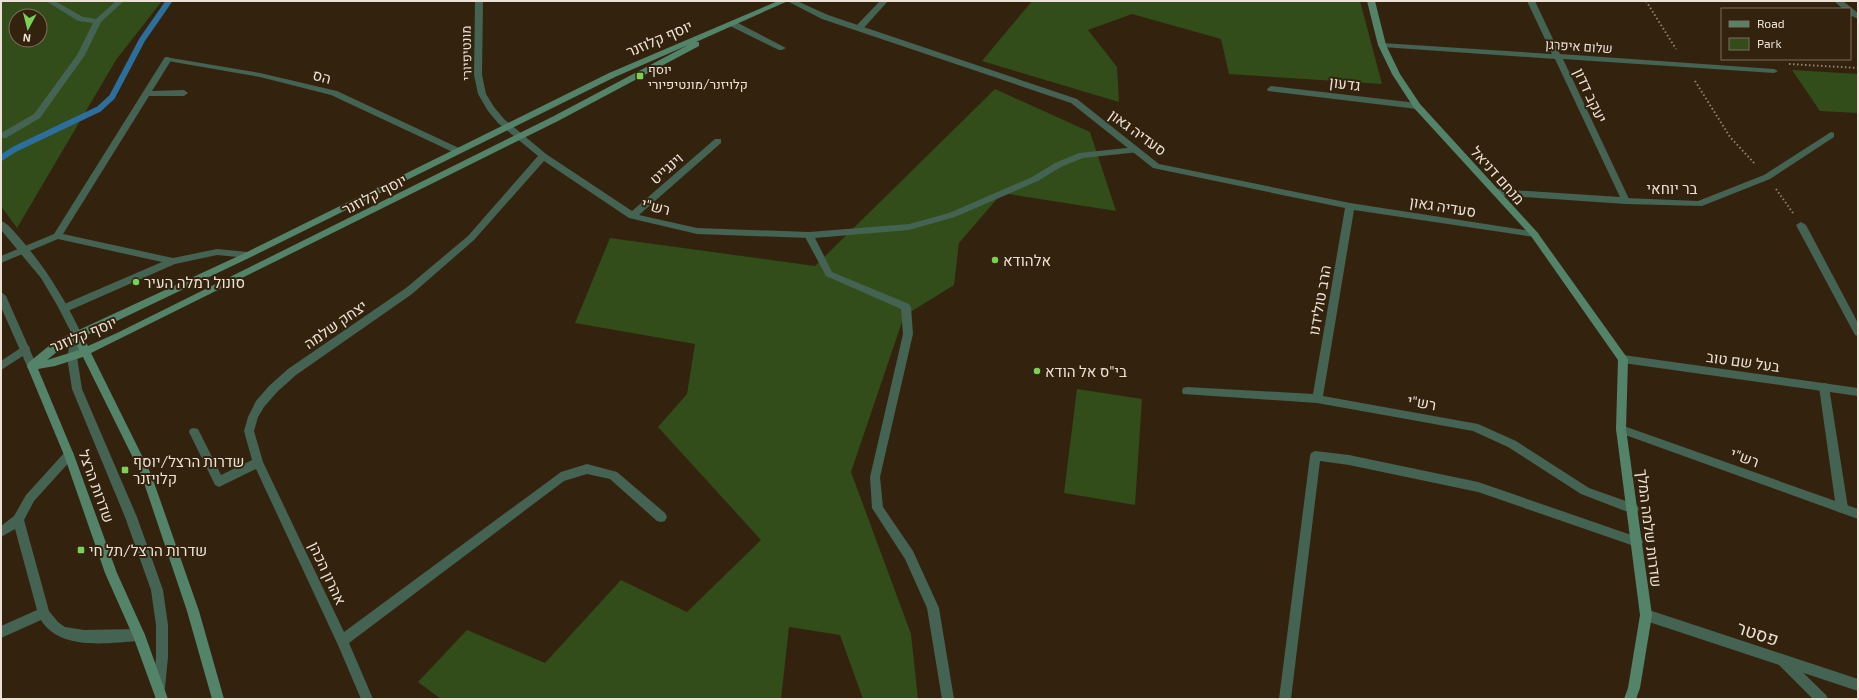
<svg xmlns="http://www.w3.org/2000/svg" width="1859" height="700" viewBox="0 0 1859 700" font-family="'Exo 2',Heebo,sans-serif">
	<style>
		.green { fill: #324c1a; fill-rule: evenodd }
		.lines { fill: none; stroke-linecap: round; stroke-linejoin: round }
		.stream { stroke: #2c6e9c; stroke-width: 6 }
		.path { stroke: #918474; stroke-width: 2; stroke-dasharray: 1.5 2.5; stroke-linecap: butt }
		.lane { fill: #446352; fill-rule: evenodd }
		.street { fill: #446352; fill-rule: evenodd }
		.secondary { fill: #53846a; fill-rule: evenodd }
		.poi-dot { fill: #7bd155; stroke: #33230e; stroke-width: 1.5 }
		.labels { text-anchor: middle; dominant-baseline: central; stroke-width: 4; stroke-linejoin: round; paint-order: stroke }
		.far-street-label { font-size: 13px; fill: #ece1d5; stroke: #33230e }
		.far-poi-label { font-size: 13px; fill: #ece1d5; stroke: #33230e; text-anchor: start }
		.street-label { font-size: 15px; fill: #ece1d5; stroke: #33230e }
		.poi-label { font-size: 15px; fill: #ece1d5; stroke: #33230e; text-anchor: start }
		.near-street-label { font-size: 18px; fill: #ece1d5; stroke: #33230e }
	</style>
	<rect width="100%" height="100%" fill="#33230e"/>
	<!-- green -->
	<path class="green" d="M 1,1 L 162,1 L 116,60 L 17,228 L 1,206 ZM 16,16 L 40,16 L 40,40 L 16,40 Z
		M 1032,1 L 1360,1 L 1382,84 L 1229,74 L 1221,39 L 1132,14 L 1088,30 L 1117,67 L 1119,102 L 982,61 Z
		M 1792,70 L 1858,74 L 1858,113 L 1820,111 Z
		M 995,89 L 1090,132 L 1116,211 L 1002,193 L 959,243 L 954,285 L 904,316 L 851,472 L 911,634 L 918,699 L 863,699 L 840,635 L 789,627 L 781,699 L 441,699 L 418,682 L 467,630 L 545,663 L 621,580 L 687,612 L 761,540 L 658,427 L 687,394 L 695,344 L 575,323 L 610,238 L 815,266 Z
		M 1077,389 L 1142,399 L 1135,505 L 1064,493 Z"/>
	<g class="lines">
		<!-- stream -->
		<path class="stream" d="M 1,158 L 15,149 L 99,109 L 112,97 L 142,40 L 169,1"/>
		<!-- path -->
		<path class="path" d="M 1646,1 L 1676,49
			M 1789,64 L 1858,68
			M 1695,81 L 1730,137 L 1755,164
			M 1776,189 L 1793,213"/>
		<!-- lane -->
		<path class="lane" d="M 46,1 L 55,1 L 83,17 L 96,19 L 116,1 L 124,1 L 101,22 L 85,55 L 40,118 L 6,138 L 1,138 L 1,133 L 34,114 L 77,55 L 93,23 L 78,21 Z
			M 880,1 L 888,1 L 862,30 L 856,30 L 856,26 Z
			M 1834,1 L 1843,1 L 1858,13 L 1858,19 L 1850,15 L 1850,9 L 1843,9 Z
			M 730,22 L 736,22 L 786,48 L 782,50 L 779,50 L 730,26 Z
			M 165,57 L 168,57 L 172,59 L 152,91 L 184,90 L 188,93 L 184,96 L 149,96 L 63,234 L 173,258 L 217,249 L 248,252 L 253,255 L 248,258 L 217,255 L 175,264 L 68,311 L 62,311 L 60,308 L 62,305 L 162,262 L 58,239 L 1,263 L 1,256 L 54,234 Z
			M 1831,132 L 1834,133 L 1834,137 L 1770,179 L 1702,206 L 1626,204 L 1622,201 L 1626,198 L 1698,201 L 1764,175 Z
			M 1136,147 L 1140,150 L 1139,152 L 1083,158 L 1061,167 L 1038,181 L 955,217 L 909,230 L 815,238 L 832,272 L 909,304 L 911,307 L 913,334 L 880,477 L 883,507 L 913,551 L 939,608 L 954,699 L 942,699 L 927,608 L 905,559 L 872,508 L 870,477 L 903,334 L 901,309 L 826,276 L 804,235 L 809,232 L 909,224 L 949,213 L 1032,177 L 1055,163 L 1079,153 Z
			M 77,331 L 80,332 L 82,335 L 77,357 L 82,389 L 137,517 L 163,590 L 168,625 L 168,657 L 165,688 L 163,692 L 159,694 L 155,692 L 153,688 L 156,657 L 156,625 L 151,590 L 125,517 L 72,389 L 67,357 L 72,335 L 74,332 Z
			M 25,345 L 29,346 L 30,349 L 29,352 L 1,370 L 1,361 Z
			M 1824,383 L 1828,384 L 1829,387 L 1848,508 L 1846,512 L 1842,513 L 1838,512 L 1836,508 L 1819,387 L 1820,384 Z
			M 69,450 L 73,452 L 74,455 L 73,458 L 34,501 L 24,520 L 49,611 L 58,622 L 65,627 L 84,630 L 139,629 L 143,631 L 145,635 L 143,639 L 139,641 C 108,643 60,651 41,620 L 1,638 L 1,626 L 37,610 L 15,529 L 1,537 L 1,526 L 14,516 L 26,495 L 65,452 Z
			M 1315,451 L 1349,455 L 1478,482 L 1637,537 L 1641,538 L 1643,542 L 1641,546 L 1637,547 L 1478,492 L 1349,465 L 1320,461 L 1291,699 L 1279,699 L 1310,456 L 1311,453 Z
			M 1782,654 L 1786,656 L 1826,695 L 1828,699 L 1813,699 L 1778,664 L 1776,660 L 1778,656 Z"/>
		<!-- street -->
		<path class="street" d="M 475,1 L 483,1 L 482,75 L 486,94 L 494,107 L 504,119 L 546,154 L 632,211 L 715,139 L 721,139 L 721,143 L 639,215 L 697,228 L 809,232 L 814,235 L 809,238 L 697,234 L 629,218 L 544,161 L 474,240 L 412,294 L 296,375 L 277,392 L 264,407 L 258,417 L 254,431 L 263,462 L 344,632 L 561,472 L 587,464 L 617,472 L 665,513 L 667,517 L 665,521 L 661,522 L 657,521 L 610,479 L 587,474 L 564,481 L 349,643 L 373,699 L 361,699 L 338,645 L 256,469 L 223,485 L 219,487 L 215,485 L 189,432 L 190,429 L 194,428 L 198,429 L 221,475 L 252,460 L 244,431 L 248,417 L 256,401 L 269,386 L 288,369 L 406,288 L 468,236 L 538,156 L 498,123 L 488,111 L 478,94 L 474,75 Z
			M 787,1 L 797,1 L 828,15 L 1077,99 L 1159,164 L 1350,203 L 1537,232 L 1539,234 L 1537,236 L 1534,237 L 1354,210 L 1323,396 L 1478,424 L 1516,441 L 1589,488 L 1637,505 L 1639,509 L 1637,513 L 1633,514 L 1581,494 L 1508,447 L 1473,431 L 1317,403 L 1183,394 L 1182,391 L 1183,388 L 1187,387 L 1313,394 L 1345,208 L 1153,168 L 1071,103 L 822,19 Z
			M 1527,1 L 1535,1 L 1560,54 L 1774,69 L 1778,71 L 1774,73 L 1563,59 L 1630,201 L 1626,204 L 1495,195 L 1491,192 L 1495,189 L 1620,197 L 1555,59 L 1382,47 L 1378,45 L 1382,43 L 1552,54 Z
			M 165,57 L 260,73 L 337,91 L 461,149 L 462,151 L 458,154 L 455,153 L 331,95 L 260,77 L 168,61 L 165,61 Z
			M 1271,86 L 1417,103 L 1421,106 L 1417,109 L 1268,91 L 1267,89 Z
			M 1,221 C 8,223 14,232 19,237 C 45,267 65,299 82,335 L 80,338 L 74,338 L 57,305 L 41,278 L 1,230 Z
			M 1801,222 L 1806,225 L 1858,323 L 1858,336 L 1855,335 L 1796,225 Z
			M 1,292 L 6,296 L 37,366 L 36,369 L 28,369 L 27,366 L 1,307 Z
			M 1623,355 L 1858,388 L 1858,396 L 1623,363 L 1619,362 L 1618,359 L 1619,356 Z
			M 1621,425 L 1858,509 L 1858,519 L 1617,432 L 1616,429 L 1617,426 Z
			M 1646,609 L 1858,679 L 1858,691 L 1646,621 L 1642,619 L 1640,615 L 1642,611 Z"/>
		<!-- secondary -->
		<path class="secondary" d="M 778,1 L 788,1 L 696,42 L 699,42 L 699,46 L 558,121 L 91,353 L 151,474 L 199,611 L 224,699 L 212,699 L 187,611 L 141,474 L 83,357 L 55,366 L 38,369 L 74,455 L 117,573 L 145,635 L 168,699 L 156,699 L 133,636 L 105,573 L 64,455 L 27,366 L 28,363 L 55,341 L 245,253 L 609,73 ZM 688,45 L 552,117 L 117,333 L 88,346 L 83,337 L 251,257 L 615,77 ZM 75,341 L 79,350 L 47,360 L 63,347 Z
			M 1367,1 L 1375,1 L 1386,45 L 1400,74 L 1420,104 L 1537,232 L 1628,359 L 1626,429 L 1652,615 L 1640,688 L 1636,699 L 1624,699 L 1628,688 L 1640,615 L 1616,429 L 1618,360 L 1531,236 L 1414,108 L 1392,74 L 1378,45 Z"/>
	</g>
	<!-- markers -->
	<g class="poi-dot">
		<rect x="636" y="72" width="8" height="8" rx="2"/>
		<circle cx="995" cy="260" r="4"/>
		<circle cx="136" cy="282" r="4"/>
		<circle cx="1037" cy="371" r="4"/>
		<rect x="121" y="466" width="8" height="8" rx="2"/>
		<rect x="77" y="546" width="8" height="8" rx="2"/>
	</g>
	<g class="labels">
		<!-- far-street labels -->
		<g class="far-street-label">
			<text transform="translate(1579 46) rotate(4)">שלום איפרגן</text>
			<text transform="translate(466 53) rotate(-91)">מונטיפיורי</text>
		</g>
		<!-- far-poi labels -->
		<g class="far-poi-label">
			<text x="648" y="69">יוסף<tspan x="648" dy="15">קלויזנר/מונטיפיורי</tspan></text>
		</g>
		<!-- street labels -->
		<g class="street-label">
			<text transform="translate(659 38) rotate(-23)">יוסף קלוזנר</text>
			<text transform="translate(322 76) rotate(14)">הס</text>
			<text transform="translate(1345 83) rotate(7)">גדעון</text>
			<text transform="translate(1591 95) rotate(65)">יעקב דדון</text>
			<text transform="translate(1138 132) rotate(36)">סעדיה גאון</text>
			<text transform="translate(666 168) rotate(-41)">וינגייט</text>
			<text transform="translate(1498 175) rotate(48)">מנחם דניאל</text>
			<text x="1672" y="188">בר יוחאי</text>
			<text transform="translate(374 194) rotate(-27)">יוסף קלוזנר</text>
			<text transform="translate(656 206) rotate(14)">רש"י</text>
			<text transform="translate(1443 206) rotate(9)">סעדיה גאון</text>
			<text transform="translate(1319 300) rotate(-80)">הרב טולידנו</text>
			<text transform="translate(335 324) rotate(-35)">יצחק שלמה</text>
			<text transform="translate(83 334) rotate(-22)">יוסף קלוזנר</text>
			<text transform="translate(1743 361) rotate(8)">בעל שם טוב</text>
			<text transform="translate(1422 402) rotate(10)">רש"י</text>
			<text transform="translate(1745 457) rotate(20)">רש"י</text>
			<text transform="translate(97 486) rotate(70)">שדרות הרצל</text>
			<text transform="translate(1650 528) rotate(83)">שדרות שלמה המלך</text>
			<text transform="translate(328 573) rotate(65)">אהרון הכהן</text>
		</g>
		<!-- poi labels -->
		<g class="poi-label">
			<text x="1003" y="260">אלהודא</text>
			<text x="144" y="282">סונול רמלה העיר</text>
			<text x="1045" y="371">בי"ס אל הודא</text>
			<text x="133" y="461">שדרות הרצל/יוסף<tspan x="133" dy="17">קלויזנר</tspan></text>
			<text x="89" y="550">שדרות הרצל/תל חי</text>
		</g>
		<!-- near-street labels -->
		<g class="near-street-label">
			<text transform="translate(1758 633) rotate(18)">פסטר</text>
		</g>
	</g>
	<!-- border -->
	<rect width="1859" height="700" fill="none" stroke="#ece1d5" stroke-width="4"/>
	<!-- legend -->
	<rect x="1721" y="8" width="130" height="52" fill="#33230e" stroke="#7d6f5e"/>
	<rect x="1729" y="21" width="20" height="6" fill="#53846a" stroke="#7d6f5e"/>
	<text x="1757" y="28" font-size="12" fill="#ece1d5">Road</text>
	<rect x="1729" y="38" width="20" height="12" fill="#324c1a" stroke="#7d6f5e"/>
	<text x="1757" y="48" font-size="12" fill="#ece1d5">Park</text>
	<!-- north arrow -->
	<g transform="translate(28 28) rotate(187)"><circle r="19" fill="#33230e" stroke="#7d6f5e"/>
	<path d="M0-3L7 15L0 10L-7 15Z" fill="#7bd155"/>
	<text y="-6" font-size="11" font-weight="bold" text-anchor="middle" fill="#ece1d5">N</text>
	</g>
</svg>
